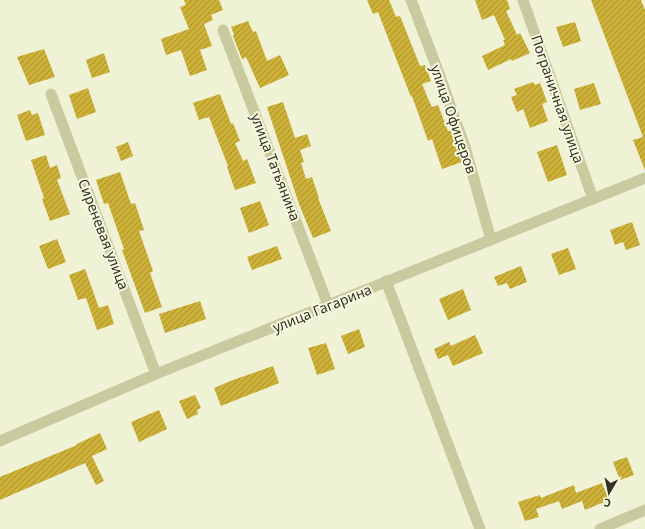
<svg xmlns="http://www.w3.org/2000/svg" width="645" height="529" viewBox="0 0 645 529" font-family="'Noto Sans',sans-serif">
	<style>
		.building { fill: url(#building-hatch) }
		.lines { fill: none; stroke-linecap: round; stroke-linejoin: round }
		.minor { stroke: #c9caa0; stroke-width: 11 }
		.tertiary { stroke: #c9caa0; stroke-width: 11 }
		.labels { text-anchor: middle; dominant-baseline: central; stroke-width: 4; stroke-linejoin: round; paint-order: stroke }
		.street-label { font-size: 14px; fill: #333224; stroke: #f7fae1 }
	</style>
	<defs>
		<pattern id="building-hatch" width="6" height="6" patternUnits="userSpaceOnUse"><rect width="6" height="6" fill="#cdb037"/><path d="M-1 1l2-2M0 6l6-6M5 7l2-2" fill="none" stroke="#a7902e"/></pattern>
	</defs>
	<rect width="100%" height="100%" fill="#eff2d5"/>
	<!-- building -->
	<path class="building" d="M 184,0 L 219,0 L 223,10 L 211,15 L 213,20 L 204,24 L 212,46 L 200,50 L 207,70 L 190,76 L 181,50 L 166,55 L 161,39 L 189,29 L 180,7 L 186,5 Z
		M 367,0 L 389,0 L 396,17 L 400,16 L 420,66 L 425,65 L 431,81 L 422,84 L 429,101 L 432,107 L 438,105 L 448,131 L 451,130 L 462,162 L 442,169 L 432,139 L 428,141 L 412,96 L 411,97 L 378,12 L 373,14 Z
		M 475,0 L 507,0 L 510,9 L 506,11 L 517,35 L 520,33 L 530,53 L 512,61 L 511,59 L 488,70 L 482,56 L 505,45 L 503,40 L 505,40 L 494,15 L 482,20 Z
		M 591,0 L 641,0 L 645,10 L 645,170 L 633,140 L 643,137 Z
		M 248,21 L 253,32 L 256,31 L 267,61 L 280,55 L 289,75 L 260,88 L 246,57 L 242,59 L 233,36 L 234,35 L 231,27 Z
		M 575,22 L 581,41 L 563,47 L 556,27 Z
		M 44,49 L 55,77 L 29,85 L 17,57 Z
		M 104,53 L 110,72 L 92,78 L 86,60 Z
		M 533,82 L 535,85 L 540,83 L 547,102 L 542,104 L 548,121 L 530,128 L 523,109 L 517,112 L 511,97 L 517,95 L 514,89 Z
		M 594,83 L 601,104 L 580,110 L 574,89 Z
		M 88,88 L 96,112 L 77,119 L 69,95 Z
		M 220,94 L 231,124 L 233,123 L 240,141 L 235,143 L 243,161 L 247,159 L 256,183 L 235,190 L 227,167 L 228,166 L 209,117 L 199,120 L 193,103 Z
		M 283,102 L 295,138 L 307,134 L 311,146 L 300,150 L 304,162 L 301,163 L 306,179 L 312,177 L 319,198 L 318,198 L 331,231 L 313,238 L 299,204 L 267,107 Z
		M 30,110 L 32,115 L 38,113 L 45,135 L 26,141 L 17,115 Z
		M 128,142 L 133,156 L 121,161 L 116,147 Z
		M 557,145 L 567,175 L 548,182 L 537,152 Z
		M 46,155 L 50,168 L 57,165 L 61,178 L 57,180 L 70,214 L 50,221 L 42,199 L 44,198 L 31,160 Z
		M 120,172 L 131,204 L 135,203 L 144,230 L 139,231 L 153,271 L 150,273 L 162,307 L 145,313 L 122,250 L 124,249 L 108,203 L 104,204 L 96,180 Z
		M 260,201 L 269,225 L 249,233 L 240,208 Z
		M 632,222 L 640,245 L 626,250 L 623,242 L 615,245 L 610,230 Z
		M 57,239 L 66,262 L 48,269 L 39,246 Z
		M 277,246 L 282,259 L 252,270 L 247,257 Z
		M 568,248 L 576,269 L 559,275 L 551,254 Z
		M 521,266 L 527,282 L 510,289 L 507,283 L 498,286 L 494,277 Z
		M 85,269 L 99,308 L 108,305 L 114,324 L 97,330 L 86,298 L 78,300 L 69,275 Z
		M 463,289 L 471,310 L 448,320 L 439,299 Z
		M 200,301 L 206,319 L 165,333 L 159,314 Z
		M 359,329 L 365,347 L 348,354 L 341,336 Z
		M 475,335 L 483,353 L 453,366 L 448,355 L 438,359 L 434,349 L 449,342 L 451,346 Z
		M 326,343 L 335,369 L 317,375 L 308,348 Z
		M 273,366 L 279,383 L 221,406 L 214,388 L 233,380 Z
		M 195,395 L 201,408 L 197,410 L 198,414 L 187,419 L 179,401 Z
		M 159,410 L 167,429 L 139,442 L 131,422 Z
		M 100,433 L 107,449 L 92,456 L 104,481 L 96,485 L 85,463 L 0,500 L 0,477 L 77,445 L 77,444 Z
		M 627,457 L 634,475 L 620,480 L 613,462 Z
		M 602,483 L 609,500 L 585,510 L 582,501 L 562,509 L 559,501 L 536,509 L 539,517 L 525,521 L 518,502 L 540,495 L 541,498 L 574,485 L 576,493 Z"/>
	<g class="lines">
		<!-- minor -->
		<path class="minor" d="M 411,0 L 440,76 L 465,147 L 491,240
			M 523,0 L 593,199
			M 223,30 L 328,305
			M 51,94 L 156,374
			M 386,281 L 480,529"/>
		<!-- tertiary -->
		<path class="tertiary" d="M 0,441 L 156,374 L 645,178
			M 600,529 L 645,510"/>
	</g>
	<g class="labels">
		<!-- street labels -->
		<g class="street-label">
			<text transform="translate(558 99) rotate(71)">Пограничная улица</text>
			<text transform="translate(454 119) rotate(71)">улица Офицеров</text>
			<text transform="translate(276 167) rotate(69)">улица Татьянина</text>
			<text transform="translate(104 234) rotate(69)">Сиреневая улица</text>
			<text transform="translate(322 308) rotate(-22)">улица Гагарина</text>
		</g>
	</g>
	<!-- north arrow -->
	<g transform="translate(609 493) rotate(189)" stroke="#f7fae1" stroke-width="3" paint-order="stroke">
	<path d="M0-3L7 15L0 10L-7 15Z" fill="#333224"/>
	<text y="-6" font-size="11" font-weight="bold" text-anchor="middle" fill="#333224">С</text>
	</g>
</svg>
